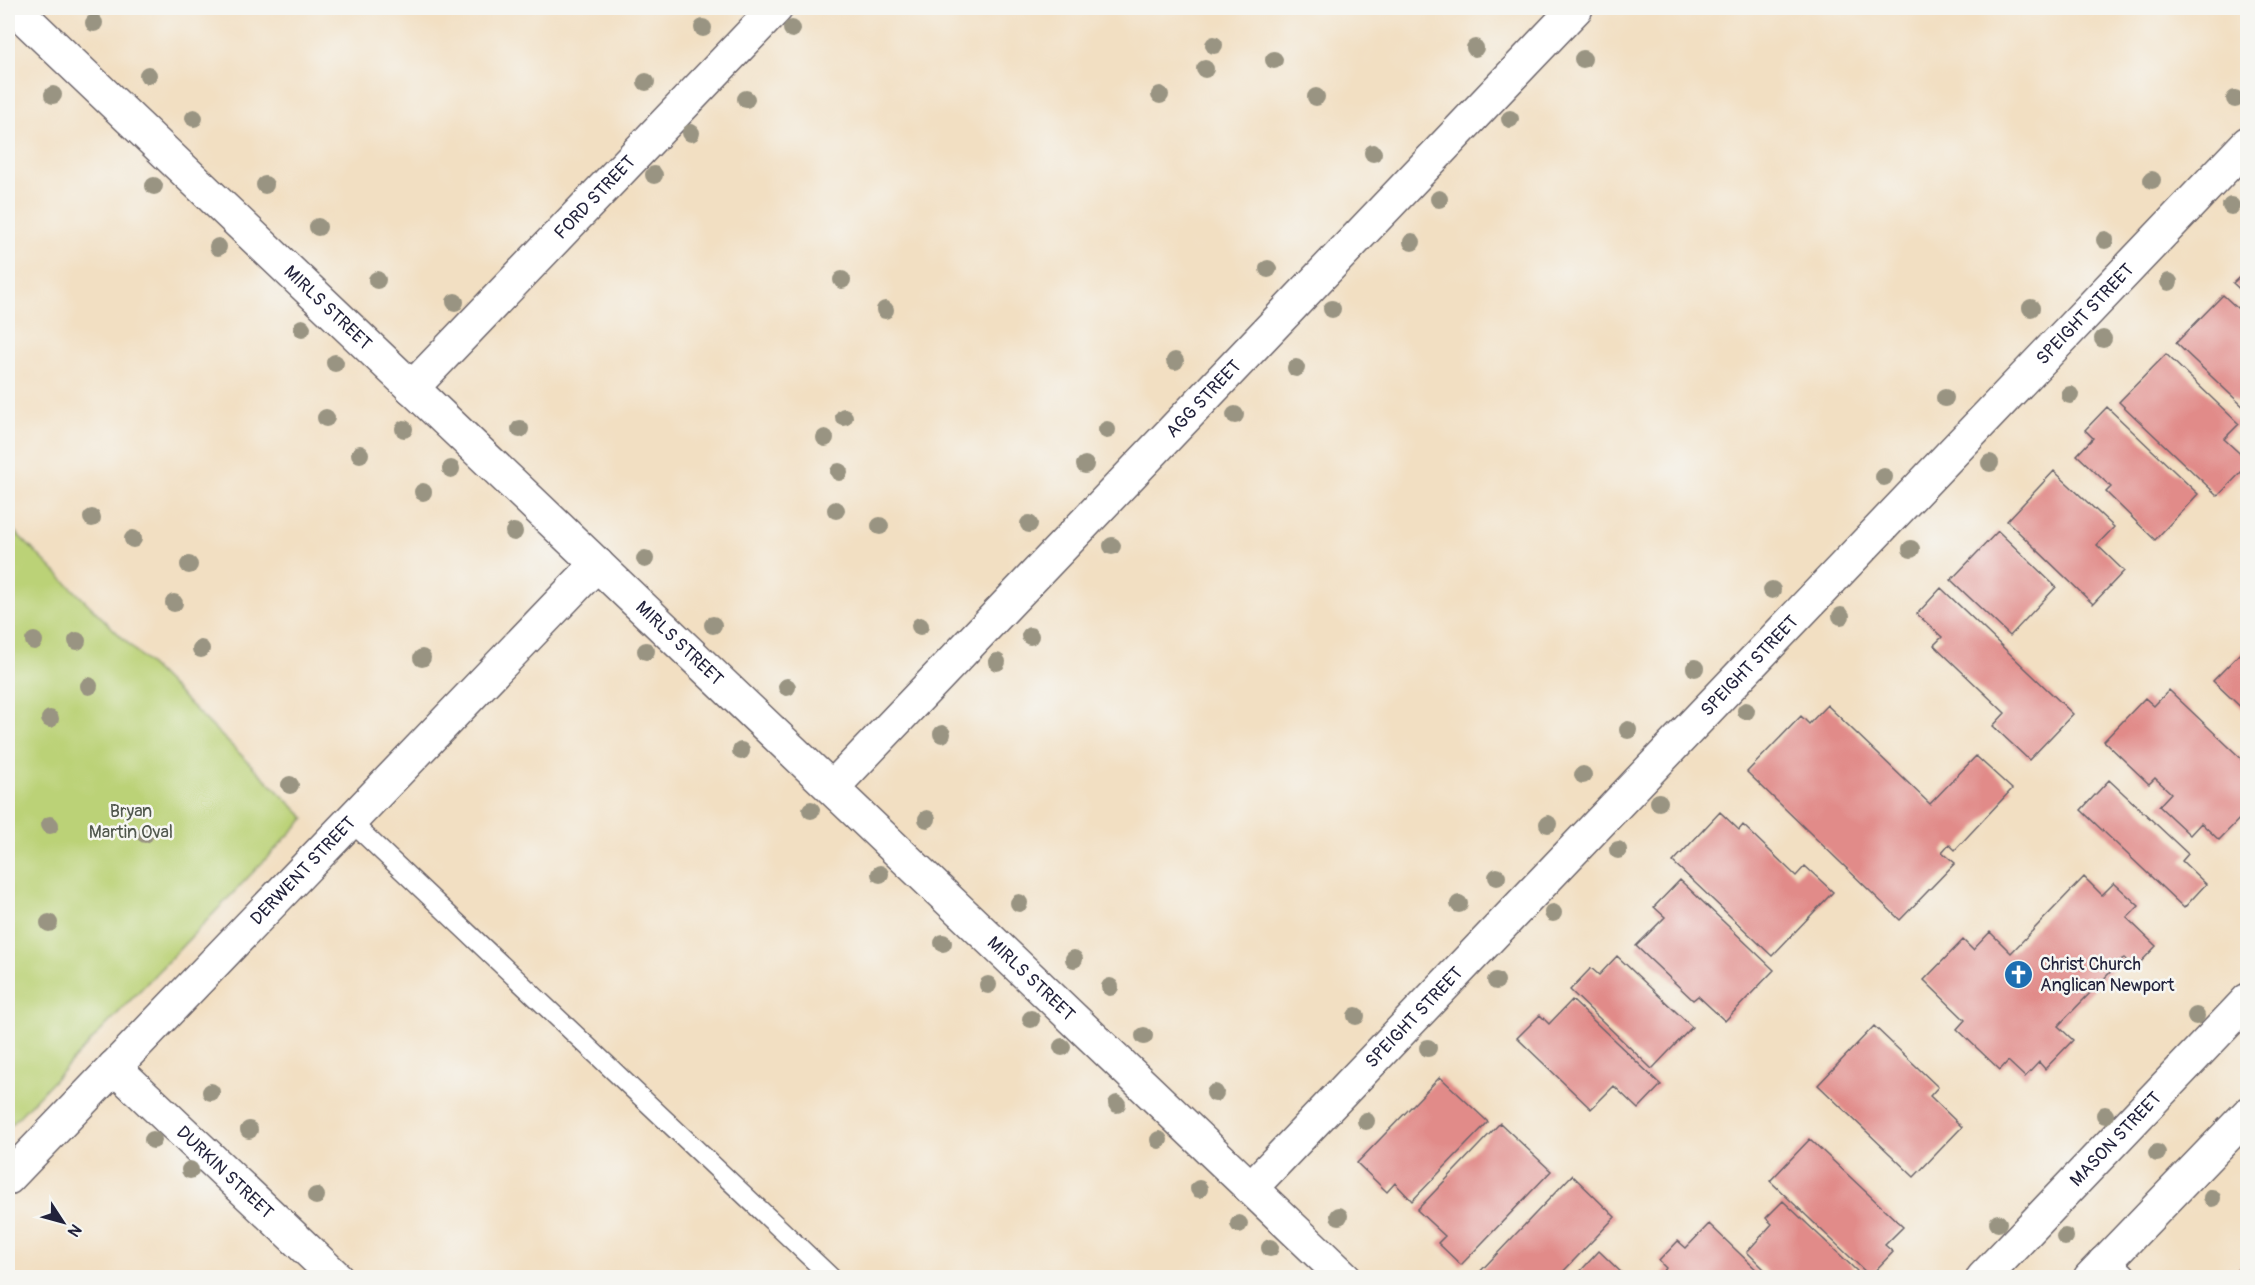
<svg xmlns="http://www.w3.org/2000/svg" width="2255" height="1285" viewBox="0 0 2255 1285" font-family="Pangolin,sans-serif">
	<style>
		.green { fill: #bbd277; stroke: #6e7a59; stroke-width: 1.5 }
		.building { fill: #e18b89 }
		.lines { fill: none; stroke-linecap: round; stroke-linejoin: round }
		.service-casing { stroke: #6b646a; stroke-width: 21 }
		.minor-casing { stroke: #6b646a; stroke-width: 36 }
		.tertiary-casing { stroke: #6b646a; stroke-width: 36 }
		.service { stroke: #fff; stroke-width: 18 }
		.minor { stroke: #fff; stroke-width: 33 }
		.tertiary { stroke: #fff; stroke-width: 33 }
		.tree { fill: #999482 }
		.labels { text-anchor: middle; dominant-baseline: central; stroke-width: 5; stroke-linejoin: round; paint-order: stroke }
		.street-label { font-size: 18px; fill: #22223b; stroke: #f6f6f2 }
		.park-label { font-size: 18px; fill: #50574d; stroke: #f6f6f2 }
		.poi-label { font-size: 18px; fill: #22223b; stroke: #f6f6f2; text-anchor: start }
	</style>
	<rect width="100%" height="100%" fill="#f6f6f2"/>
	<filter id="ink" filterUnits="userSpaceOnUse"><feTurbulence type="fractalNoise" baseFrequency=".0167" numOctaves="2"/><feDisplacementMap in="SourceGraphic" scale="12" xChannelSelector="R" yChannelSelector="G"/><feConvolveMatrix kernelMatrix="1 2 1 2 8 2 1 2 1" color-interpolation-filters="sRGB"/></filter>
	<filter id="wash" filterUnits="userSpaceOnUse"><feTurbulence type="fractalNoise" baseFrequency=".008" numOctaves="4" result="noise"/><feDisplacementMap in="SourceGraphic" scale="24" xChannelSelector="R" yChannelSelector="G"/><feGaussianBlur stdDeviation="1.35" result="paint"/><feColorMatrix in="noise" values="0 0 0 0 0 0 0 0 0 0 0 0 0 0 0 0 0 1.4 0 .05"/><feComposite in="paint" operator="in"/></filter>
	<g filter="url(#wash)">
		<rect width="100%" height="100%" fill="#f2dfc2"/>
		<!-- green -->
		<path class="green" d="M 8,525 L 305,818 L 8,1128 Z"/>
		<g id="blocks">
			<!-- building -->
			<path class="building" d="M 2248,269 L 2248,297 L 2233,283 Z
				M 2223,295 L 2248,318 L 2248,411 L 2176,343 Z
				M 2166,354 L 2239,424 L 2224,439 L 2248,461 L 2248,465 L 2218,496 L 2119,402 Z
				M 2107,407 L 2198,494 L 2155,540 L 2106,492 L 2111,487 L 2077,455 L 2093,438 L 2085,430 Z
				M 2054,471 L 2114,527 L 2097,545 L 2124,571 L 2093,604 L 2007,521 Z
				M 1998,531 L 2056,587 L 2010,636 L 1951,580 Z
				M 1941,588 L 2073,714 L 2029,760 L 1993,726 L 2005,713 L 1934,645 L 1942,637 L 1917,614 Z
				M 2248,645 L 2248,714 L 2213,681 Z
				M 2169,690 L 2248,765 L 2248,810 L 2219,840 L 2201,823 L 2190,835 L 2159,806 L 2171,793 L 2155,778 L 2149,784 L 2104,741 L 2145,698 L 2154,706 Z
				M 1827,705 L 1930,804 L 1976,756 L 2012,789 L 1955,850 L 1949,844 L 1942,852 L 1955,863 L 1900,920 L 1747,772 L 1801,716 L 1809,724 Z
				M 2109,780 L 2188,854 L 2182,861 L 2206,884 L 2184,908 L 2081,810 Z
				M 1720,812 L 1739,830 L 1743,825 L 1796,876 L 1805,866 L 1833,892 L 1772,956 L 1673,862 Z
				M 2084,877 L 2102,895 L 2114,883 L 2139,906 L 2127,918 L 2156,946 L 2135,968 L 2124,958 L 2058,1026 L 2073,1040 L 2045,1069 L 2039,1062 L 2025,1077 L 2008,1061 L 2000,1070 L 1957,1029 L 1965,1020 L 1924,980 L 1963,940 L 1973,950 L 1990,932 L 2011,953 Z
				M 1680,880 L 1774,970 L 1725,1021 L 1698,996 L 1693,1000 L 1636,946 L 1665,917 L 1654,907 Z
				M 1617,956 L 1692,1027 L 1652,1069 L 1570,990 L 1591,968 L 1599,975 Z
				M 1572,1000 L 1661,1085 L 1638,1109 L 1614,1086 L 1591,1109 L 1517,1038 L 1540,1015 L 1549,1024 Z
				M 1874,1026 L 1938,1087 L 1930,1096 L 1962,1127 L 1914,1177 L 1818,1085 Z
				M 1440,1077 L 1488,1122 L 1412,1201 L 1395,1183 L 1387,1192 L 1357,1163 Z
				M 1500,1123 L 1551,1171 L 1461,1265 L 1438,1243 L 1445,1236 L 1417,1210 Z
				M 1810,1139 L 1903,1227 L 1885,1245 L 1893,1252 L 1870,1276 L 1770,1181 Z
				M 1572,1175 L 1615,1217 L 1557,1278 L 1474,1278 Z
				M 1783,1201 L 1857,1271 L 1850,1278 L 1773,1278 L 1747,1252 L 1772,1224 L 1766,1218 Z
				M 1709,1224 L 1765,1278 L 1669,1278 L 1663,1272 L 1666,1268 L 1659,1261 L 1678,1241 L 1686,1248 Z
				M 1599,1251 L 1627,1278 L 1574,1278 Z
				M 2248,1259 L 2248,1278 L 2236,1278 L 2233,1274 Z"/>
		</g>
	</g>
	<g filter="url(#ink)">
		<use href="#blocks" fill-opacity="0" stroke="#6b646a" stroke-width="1.5"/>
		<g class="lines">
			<defs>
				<path id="service" d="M 350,821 L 832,1278"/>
				<g id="minor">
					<path id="s1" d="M 14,8 L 1345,1278"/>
					<path id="s2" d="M 412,388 L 776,8"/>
					<path id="s3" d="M 832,788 L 1576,8"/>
					<path id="s4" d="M 114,1067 L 337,1278"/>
					<path id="s5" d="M 8,1178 L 597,564"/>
					<path id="s6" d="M 1251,1188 L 2248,143"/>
					<path d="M 2104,1263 L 2120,1278"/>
				</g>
				<g id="tertiary">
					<path id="s7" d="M 1983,1278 L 2248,1000"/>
					<path d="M 2090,1278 L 2248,1114"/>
				</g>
			</defs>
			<!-- service casing -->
			<use href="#service" class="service-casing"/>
			<!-- minor casing -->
			<use href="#minor" class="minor-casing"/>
			<!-- tertiary casing -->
			<use href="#tertiary" class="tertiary-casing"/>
			<!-- service -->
			<use href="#service" class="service"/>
			<!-- minor -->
			<use href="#minor" class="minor"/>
			<!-- tertiary -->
			<use href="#tertiary" class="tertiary"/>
		</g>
		<!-- trees -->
		<g class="tree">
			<circle cx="94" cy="23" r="9"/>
			<circle cx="703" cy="28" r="9"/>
			<circle cx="792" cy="29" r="9"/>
			<circle cx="1214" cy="45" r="9"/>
			<circle cx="1475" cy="48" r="9"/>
			<circle cx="1583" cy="59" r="9"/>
			<circle cx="1274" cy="60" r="9"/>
			<circle cx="1205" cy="69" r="9"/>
			<circle cx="148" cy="75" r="9"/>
			<circle cx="646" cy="82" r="9"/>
			<circle cx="53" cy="95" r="9"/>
			<circle cx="1160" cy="95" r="9"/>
			<circle cx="1316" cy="97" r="9"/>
			<circle cx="746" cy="99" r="9"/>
			<circle cx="2235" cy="99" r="9"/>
			<circle cx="194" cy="118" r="9"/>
			<circle cx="1510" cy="119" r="9"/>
			<circle cx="691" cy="133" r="9"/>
			<circle cx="1373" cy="153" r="9"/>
			<circle cx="654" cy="175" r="9"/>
			<circle cx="2152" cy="180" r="9"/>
			<circle cx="265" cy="185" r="9"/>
			<circle cx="154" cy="186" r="9"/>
			<circle cx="1439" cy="199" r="9"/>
			<circle cx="2231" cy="206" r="9"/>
			<circle cx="318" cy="227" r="9"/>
			<circle cx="2105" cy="240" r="9"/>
			<circle cx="1412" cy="242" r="9"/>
			<circle cx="218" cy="247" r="9"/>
			<circle cx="1268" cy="269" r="9"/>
			<circle cx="377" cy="280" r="9"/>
			<circle cx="842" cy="280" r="9"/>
			<circle cx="2169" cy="282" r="9"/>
			<circle cx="455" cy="302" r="9"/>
			<circle cx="2031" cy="308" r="9"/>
			<circle cx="1332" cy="309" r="9"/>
			<circle cx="885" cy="310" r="9"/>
			<circle cx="302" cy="328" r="9"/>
			<circle cx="2103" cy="339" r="9"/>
			<circle cx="1175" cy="361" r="9"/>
			<circle cx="335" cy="363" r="9"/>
			<circle cx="1296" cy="368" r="9"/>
			<circle cx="2070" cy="395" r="9"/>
			<circle cx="1945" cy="398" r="9"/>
			<circle cx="1235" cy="415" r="9"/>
			<circle cx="844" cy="417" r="9"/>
			<circle cx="326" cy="418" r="9"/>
			<circle cx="404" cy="429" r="9"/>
			<circle cx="520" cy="429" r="9"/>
			<circle cx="1107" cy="430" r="9"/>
			<circle cx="825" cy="438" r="9"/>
			<circle cx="360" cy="454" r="9"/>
			<circle cx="1990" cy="463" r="9"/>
			<circle cx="1085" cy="465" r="9"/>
			<circle cx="451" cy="469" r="9"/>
			<circle cx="839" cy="472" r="9"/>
			<circle cx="1884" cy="477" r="9"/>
			<circle cx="423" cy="492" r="9"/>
			<circle cx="836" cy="510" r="9"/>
			<circle cx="92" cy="518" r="9"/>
			<circle cx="1029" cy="524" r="9"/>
			<circle cx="880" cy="526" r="9"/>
			<circle cx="514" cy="532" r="9"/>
			<circle cx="133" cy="539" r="9"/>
			<circle cx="1112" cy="546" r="9"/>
			<circle cx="1911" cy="549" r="9"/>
			<circle cx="645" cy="559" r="9"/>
			<circle cx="189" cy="565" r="9"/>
			<circle cx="1772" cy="590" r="9"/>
			<circle cx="174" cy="603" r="9"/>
			<circle cx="1841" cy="616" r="9"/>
			<circle cx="713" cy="625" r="9"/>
			<circle cx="920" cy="626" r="9"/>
			<circle cx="1030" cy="636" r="9"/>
			<circle cx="34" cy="641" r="9"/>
			<circle cx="77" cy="641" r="9"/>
			<circle cx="201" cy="649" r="9"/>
			<circle cx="646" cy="651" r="9"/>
			<circle cx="422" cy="658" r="9"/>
			<circle cx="997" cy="662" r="9"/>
			<circle cx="1695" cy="668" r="9"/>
			<circle cx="89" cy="686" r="9"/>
			<circle cx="787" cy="687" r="9"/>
			<circle cx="1746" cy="711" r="9"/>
			<circle cx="50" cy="719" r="9"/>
			<circle cx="1628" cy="730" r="9"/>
			<circle cx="942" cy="734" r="9"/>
			<circle cx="741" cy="751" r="9"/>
			<circle cx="1583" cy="775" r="9"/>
			<circle cx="290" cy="785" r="9"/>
			<circle cx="1659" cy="802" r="9"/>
			<circle cx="811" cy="810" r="9"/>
			<circle cx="927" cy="819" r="9"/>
			<circle cx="1548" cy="824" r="9"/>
			<circle cx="50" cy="825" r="9"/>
			<circle cx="145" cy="834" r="9"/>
			<circle cx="1618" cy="850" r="9"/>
			<circle cx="880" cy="874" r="9"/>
			<circle cx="1497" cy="877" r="9"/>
			<circle cx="1019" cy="903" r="9"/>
			<circle cx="1459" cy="904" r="9"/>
			<circle cx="1553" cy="913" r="9"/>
			<circle cx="49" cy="923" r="9"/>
			<circle cx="943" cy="943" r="9"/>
			<circle cx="1074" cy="959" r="9"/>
			<circle cx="1496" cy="981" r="9"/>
			<circle cx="988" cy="985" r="9"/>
			<circle cx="1110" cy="987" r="9"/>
			<circle cx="1356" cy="1016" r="9"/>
			<circle cx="2196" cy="1016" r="9"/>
			<circle cx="1031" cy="1019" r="9"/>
			<circle cx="1144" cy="1036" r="9"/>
			<circle cx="1062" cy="1047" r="9"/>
			<circle cx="1428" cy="1048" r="9"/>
			<circle cx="211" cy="1092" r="9"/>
			<circle cx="1215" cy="1093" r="9"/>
			<circle cx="1117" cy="1104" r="9"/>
			<circle cx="2105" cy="1115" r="9"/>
			<circle cx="1366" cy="1121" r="9"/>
			<circle cx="249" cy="1130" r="9"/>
			<circle cx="153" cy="1140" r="9"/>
			<circle cx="1159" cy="1140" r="9"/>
			<circle cx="2157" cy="1153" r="9"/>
			<circle cx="190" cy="1170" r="9"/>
			<circle cx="1199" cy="1189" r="9"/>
			<circle cx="316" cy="1196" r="9"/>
			<circle cx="2212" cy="1198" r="9"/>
			<circle cx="1339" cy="1216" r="9"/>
			<circle cx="1998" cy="1223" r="9"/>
			<circle cx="1239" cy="1224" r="9"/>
			<circle cx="2065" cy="1237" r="9"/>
			<circle cx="1270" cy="1248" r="9"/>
		</g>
	</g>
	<!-- icons -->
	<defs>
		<symbol id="church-disc" viewBox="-11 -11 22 22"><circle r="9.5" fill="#1f6fb2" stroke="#f6f6f2"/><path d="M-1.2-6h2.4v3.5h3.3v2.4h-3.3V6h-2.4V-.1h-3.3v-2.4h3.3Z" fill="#fff"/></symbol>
	</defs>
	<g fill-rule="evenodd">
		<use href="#church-disc" x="2002" y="958" width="33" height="33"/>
	</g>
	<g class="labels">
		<!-- street labels -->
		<g class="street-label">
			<text stroke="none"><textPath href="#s2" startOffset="264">FORD STREET</textPath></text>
			<text stroke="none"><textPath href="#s1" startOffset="434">MIRLS STREET</textPath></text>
			<text stroke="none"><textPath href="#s6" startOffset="1208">SPEIGHT STREET</textPath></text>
			<text stroke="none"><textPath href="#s3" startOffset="538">AGG STREET</textPath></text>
			<text stroke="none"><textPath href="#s1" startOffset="920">MIRLS STREET</textPath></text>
			<text stroke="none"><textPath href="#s6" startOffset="722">SPEIGHT STREET</textPath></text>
			<text stroke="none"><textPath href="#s5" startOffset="426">DERWENT STREET</textPath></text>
			<text stroke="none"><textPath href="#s1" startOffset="1406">MIRLS STREET</textPath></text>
			<text stroke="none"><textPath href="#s6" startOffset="236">SPEIGHT STREET</textPath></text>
			<text stroke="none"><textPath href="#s7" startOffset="192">MASON STREET</textPath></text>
			<text stroke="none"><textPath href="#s4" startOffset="153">DURKIN STREET</textPath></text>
		</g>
		<!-- park labels -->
		<g class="park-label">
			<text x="131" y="811">Bryan<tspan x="131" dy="21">Martin Oval</tspan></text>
		</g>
		<!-- poi labels -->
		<g class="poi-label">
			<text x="2040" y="964">Christ Church<tspan x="2040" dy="21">Anglican Newport</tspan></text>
		</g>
	</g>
	<!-- margin -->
	<rect width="2255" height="1285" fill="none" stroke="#f6f6f2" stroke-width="30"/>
	<!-- north arrow -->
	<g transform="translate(63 1222) rotate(126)" stroke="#f6f6f2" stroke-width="4.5" paint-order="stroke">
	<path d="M0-4.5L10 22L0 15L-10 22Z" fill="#22223b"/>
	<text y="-9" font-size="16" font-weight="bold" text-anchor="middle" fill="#22223b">N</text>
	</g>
</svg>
